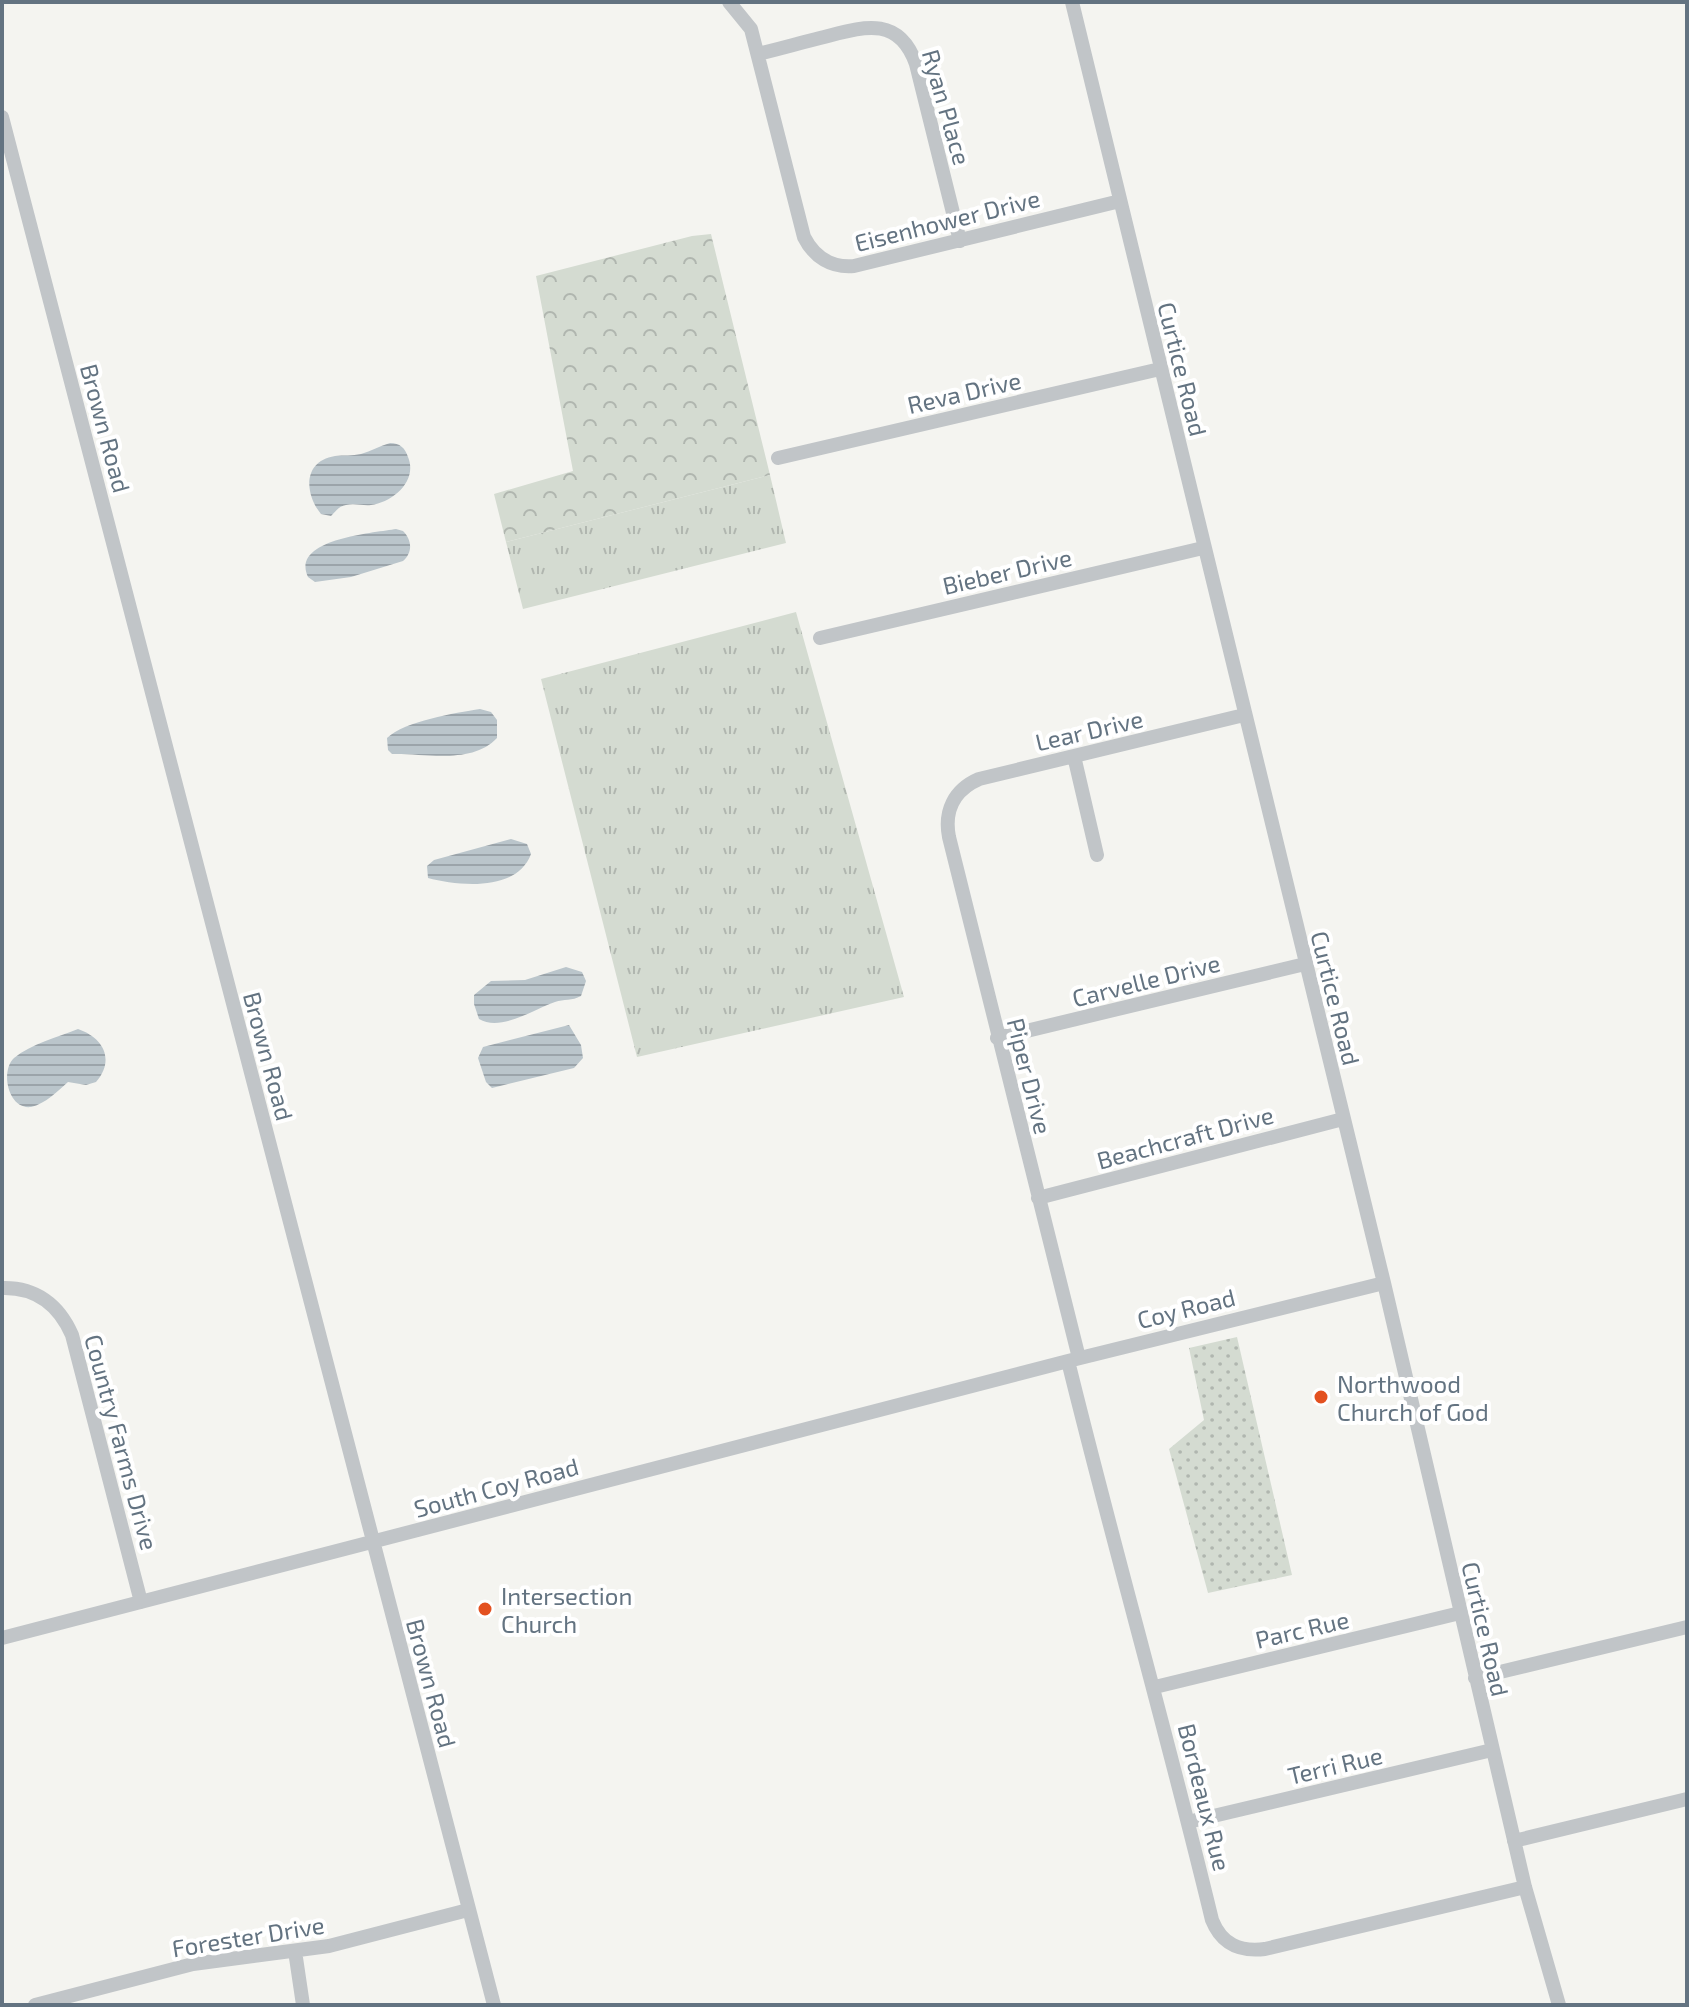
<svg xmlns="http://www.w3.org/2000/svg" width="1689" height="2007" viewBox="0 0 1689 2007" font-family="'Exo 2',sans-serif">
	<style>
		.grass { fill: url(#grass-tufts) }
		.forest { fill: url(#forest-crowns) }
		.park { fill: url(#park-dots) }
		.water { fill: url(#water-rules) }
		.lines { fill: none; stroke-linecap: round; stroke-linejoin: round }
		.minor { stroke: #c1c5c8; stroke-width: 14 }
		.poi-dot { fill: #e35120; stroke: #fff; stroke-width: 3 }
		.labels { text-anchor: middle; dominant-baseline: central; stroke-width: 8; stroke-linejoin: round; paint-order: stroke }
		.street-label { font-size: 24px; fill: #637381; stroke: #fff }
		.poi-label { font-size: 24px; fill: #637381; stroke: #fff; text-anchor: start }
	</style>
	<defs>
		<pattern id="grass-tufts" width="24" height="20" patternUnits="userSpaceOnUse" patternTransform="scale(2)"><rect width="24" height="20" fill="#d4dbd1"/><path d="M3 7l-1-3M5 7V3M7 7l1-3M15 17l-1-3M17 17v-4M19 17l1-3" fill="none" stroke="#b0b6af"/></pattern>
		<pattern id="forest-crowns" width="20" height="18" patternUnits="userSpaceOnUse" patternTransform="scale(2)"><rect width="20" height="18" fill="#d4dbd1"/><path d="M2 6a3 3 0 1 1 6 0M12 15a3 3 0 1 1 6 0" fill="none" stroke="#b0b6af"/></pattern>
		<pattern id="park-dots" width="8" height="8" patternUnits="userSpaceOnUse" patternTransform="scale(2)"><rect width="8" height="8" fill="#d4dbd1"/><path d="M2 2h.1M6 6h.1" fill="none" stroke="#b0b6af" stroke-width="1.8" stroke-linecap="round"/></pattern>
		<pattern id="water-rules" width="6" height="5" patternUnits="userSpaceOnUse" patternTransform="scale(2)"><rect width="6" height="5" fill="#bac5cb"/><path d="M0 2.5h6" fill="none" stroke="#9ba4aa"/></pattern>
	</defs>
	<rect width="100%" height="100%" fill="#f4f4f0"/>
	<!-- grass -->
	<path class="grass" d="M 770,475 L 786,543 L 523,609 L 506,542 Z
		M 796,612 L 904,997 L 637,1057 L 541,679 Z"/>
	<!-- forest -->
	<path class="forest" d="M 711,234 L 770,475 L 506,542 L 494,494 L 573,471 L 536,276 L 692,236 Z"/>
	<!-- park -->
	<path class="park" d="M 1237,1337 L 1292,1575 L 1208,1593 L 1169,1449 L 1204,1420 L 1189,1348 Z"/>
	<!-- water -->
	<path class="water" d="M 390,443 C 400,443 405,448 408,457 C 418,481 393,502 371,505 C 363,506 355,503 346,505 C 339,506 336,511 331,516 L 321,514 C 304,493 303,461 335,456 C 344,455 352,456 361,454 C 371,451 380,446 390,443 Z
		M 396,529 L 403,531 C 412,540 413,552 403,561 L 351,577 L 315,582 L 308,577 C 290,539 373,533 396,529 Z
		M 480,709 L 491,712 L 497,720 L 497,738 C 472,765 424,753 392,754 L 388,750 L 387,738 C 405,721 455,713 480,709 Z
		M 511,839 L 527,844 L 531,854 C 517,892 459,886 428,878 L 427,866 L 434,860 Z
		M 566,967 L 582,972 L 586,981 L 581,996 C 572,1001 564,999 555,1002 C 534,1009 501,1032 479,1019 L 474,1004 L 474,995 L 491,981 L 525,980 Z
		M 569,1025 L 581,1045 L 583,1058 L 574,1068 L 492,1088 L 486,1082 L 478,1058 L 483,1047 Z
		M 78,1029 C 104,1038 115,1060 96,1082 L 86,1085 L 68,1082 C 58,1091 45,1104 31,1107 C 8,1110 0,1071 14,1058 C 31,1044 58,1037 78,1029 Z"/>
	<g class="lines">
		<!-- minor -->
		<path class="minor" d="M 729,2 L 751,29 L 804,237 C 814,257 831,268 854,266 L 1120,201
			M 1072,2 L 1384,1283 L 1525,1887 L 1559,2005
			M 758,54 C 779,49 800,43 820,38 C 860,28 898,13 916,64 L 960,241
			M 2,117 L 494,2005
			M 778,458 L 1160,369
			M 820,638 L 1203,548
			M 1074,756 L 1097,855
			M 997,1038 L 1305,964
			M 1038,1198 L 1343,1119
			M 2,1288 C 36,1287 59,1305 72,1335 L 141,1602
			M 1079,1358 L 949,837 C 944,811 954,790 979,779 L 1244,715
			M 1068,1361 C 1114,1548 1167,1733 1212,1920 C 1222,1945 1240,1952 1265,1949 L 1525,1887
			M 2,1638 L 1068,1361 L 1384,1283
			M 1475,1678 L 1687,1627
			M 1155,1687 L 1460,1613
			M 1188,1822 L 1492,1750
			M 1514,1841 L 1687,1799
			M 295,1951 L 303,2005
			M 35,2005 L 193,1964 L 329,1946 L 468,1910"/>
	</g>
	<!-- markers -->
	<g class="poi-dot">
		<circle cx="1321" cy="1397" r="8"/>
		<circle cx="485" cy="1609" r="8"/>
	</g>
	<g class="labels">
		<!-- street labels -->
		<g class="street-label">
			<text transform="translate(947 107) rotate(74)">Ryan Place</text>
			<text transform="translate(947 220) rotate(-14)">Eisenhower Drive</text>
			<text transform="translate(1183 369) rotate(76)">Curtice Road</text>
			<text transform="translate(964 392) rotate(-13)">Reva Drive</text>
			<text transform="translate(106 428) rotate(75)">Brown Road</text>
			<text transform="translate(1007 571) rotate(-13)">Bieber Drive</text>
			<text transform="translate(1089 730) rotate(-13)">Lear Drive</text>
			<text transform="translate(1146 980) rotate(-14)">Carvelle Drive</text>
			<text transform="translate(1336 998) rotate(76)">Curtice Road</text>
			<text transform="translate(269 1056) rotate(75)">Brown Road</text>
			<text transform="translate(1030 1076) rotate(76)">Piper Drive</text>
			<text transform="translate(1185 1137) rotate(-15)">Beachcraft Drive</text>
			<text transform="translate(1186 1308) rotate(-14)">Coy Road</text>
			<text transform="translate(122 1442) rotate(75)">Country Farms Drive</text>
			<text transform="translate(496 1487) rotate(-15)">South Coy Road</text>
			<text transform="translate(1302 1629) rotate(-13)">Parc Rue</text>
			<text transform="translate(1486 1629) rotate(77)">Curtice Road</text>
			<text transform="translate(432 1683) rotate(75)">Brown Road</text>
			<text transform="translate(1335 1765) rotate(-13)">Terri Rue</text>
			<text transform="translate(1205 1797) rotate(76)">Bordeaux Rue</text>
			<text transform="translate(248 1936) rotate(-9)">Forester Drive</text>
		</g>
		<!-- poi labels -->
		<g class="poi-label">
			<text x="1337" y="1383">Northwood<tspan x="1337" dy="28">Church of God</tspan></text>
			<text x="501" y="1595">Intersection<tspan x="501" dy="28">Church</tspan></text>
		</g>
	</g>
	<!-- border -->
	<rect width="1689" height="2007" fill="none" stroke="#637381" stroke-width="8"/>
</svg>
